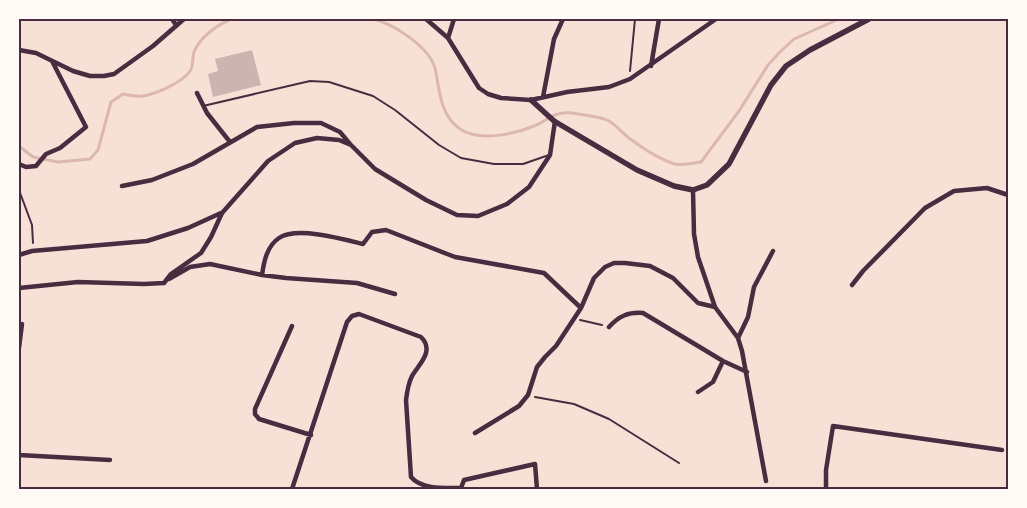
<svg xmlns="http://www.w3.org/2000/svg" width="1027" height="508" viewBox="0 0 1027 508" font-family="Karla,sans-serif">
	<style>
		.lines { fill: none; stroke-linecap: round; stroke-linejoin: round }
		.stream { stroke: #dcb8b0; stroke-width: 3 }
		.building { fill: #ccb4b1 }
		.path { stroke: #4a2c40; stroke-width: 2 }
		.service { stroke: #4a2c40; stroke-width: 2 }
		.minor { stroke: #4a2c40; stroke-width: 4.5 }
		.tertiary { stroke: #4a2c40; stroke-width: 5.5 }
		.neatline { fill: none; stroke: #4a2c40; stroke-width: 2 }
	</style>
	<rect width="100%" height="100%" fill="#f7e1d7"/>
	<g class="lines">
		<!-- stream -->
		<path class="stream" d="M 372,19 C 393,23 429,47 435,68 C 440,90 439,114 460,129 C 479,142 515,134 534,126 C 549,120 554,111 572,113 C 581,115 601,116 609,121 C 616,125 622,133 629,138 C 641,147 661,160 675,164 C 682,166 694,163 701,162 L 739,111 L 768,65 L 780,52 L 794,39 L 839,19
			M 19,146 L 33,157 L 58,162 L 90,159 L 98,150 L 111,102 L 123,94 C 129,95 136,97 143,96 C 156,94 183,82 190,71 C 194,66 192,57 194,52 C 200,37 218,24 232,19"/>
	</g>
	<!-- building -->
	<path class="building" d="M 252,50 L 261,85 L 213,97 L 208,74 L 218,71 L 215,59 Z"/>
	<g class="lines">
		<!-- path -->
		<path class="path" d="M 630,71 L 635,19
			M 19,190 L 32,225 L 33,243
			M 580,320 L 602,325
			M 535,397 L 574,404 L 609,419 L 679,463"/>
		<!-- service -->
		<path class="service" d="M 203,106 L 310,81 L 329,82 L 373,96 L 395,110 L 439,145 L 461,158 L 494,164 L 523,164 L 549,155"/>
		<!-- minor -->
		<path class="minor" d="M 172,19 L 176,25
			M 426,19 L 448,38 L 479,88 L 488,94 L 501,98 L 531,100 L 567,92 L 609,87 L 630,79 L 716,19
			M 448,38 L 454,19
			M 19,50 L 36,53 L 73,71 L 90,76 L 104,76 L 114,74 L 153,46 L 184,19
			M 651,66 L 659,19
			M 197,93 L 207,113 L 230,142
			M 543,97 L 554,39 L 563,19
			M 19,164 L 26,167 L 36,166 L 46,154 L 60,148 L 86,127 L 52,61
			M 122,186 L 152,180 L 193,164 L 257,127 L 294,123 L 321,123 L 340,132 L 350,144
			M 693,190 L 694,234 L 698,257 L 715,307 L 738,338 L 742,351 L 766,481
			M 19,255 L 32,251 L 147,241 L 188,228 L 221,213
			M 262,275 C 264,261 267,246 279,238 C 297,226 343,239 363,244 L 372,232 L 386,230 L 455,257 L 544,273 L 581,308
			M 169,279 L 190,267 L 210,264 L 262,275 L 286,278 L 357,283 L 395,294
			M 852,285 L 863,271 L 925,208 L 954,191 L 987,188 L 1008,195
			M 19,288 L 78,282 L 144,284 L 164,283 L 171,274 L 201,253 L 211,237 L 222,213 L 268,161 L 295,143 L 317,138 L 339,140 L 351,145 L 375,169 L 426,200 L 457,215 L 478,216 L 507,204 L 529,187 L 550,155 L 555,121
			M 292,326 L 255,409 L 255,414 L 259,419 L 311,435
			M 609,327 C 619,316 628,312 643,313 L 723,361 L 747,372
			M 738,338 L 748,317 L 754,287 L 773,251
			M 19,348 L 22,324
			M 698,392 L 713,382 L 723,361
			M 475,433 L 519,406 L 528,395 L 537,367 L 545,357 L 556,346 L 581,308 L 594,278 L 605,267 L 614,263 L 625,263 L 650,266 L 673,278 L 698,303 L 715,307
			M 19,455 L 110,460
			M 292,489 L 347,322 L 352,316 L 359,314 L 421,337 C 435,351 419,364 412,376 C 408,384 407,392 406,400 L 411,477 C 422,490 445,488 461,488 L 464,480 L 535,464 L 537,489
			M 826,489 L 826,470 L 833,426 L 1002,450"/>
		<!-- tertiary -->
		<path class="tertiary" d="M 531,100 L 554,121 L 637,170 L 674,186 L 693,190 L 707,185 L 729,164 L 771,85 L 786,66 L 810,50 L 869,19"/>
	</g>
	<!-- border -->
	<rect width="1027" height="508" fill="none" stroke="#fffaf5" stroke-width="40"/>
	<rect x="20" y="20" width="987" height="468" class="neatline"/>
</svg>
